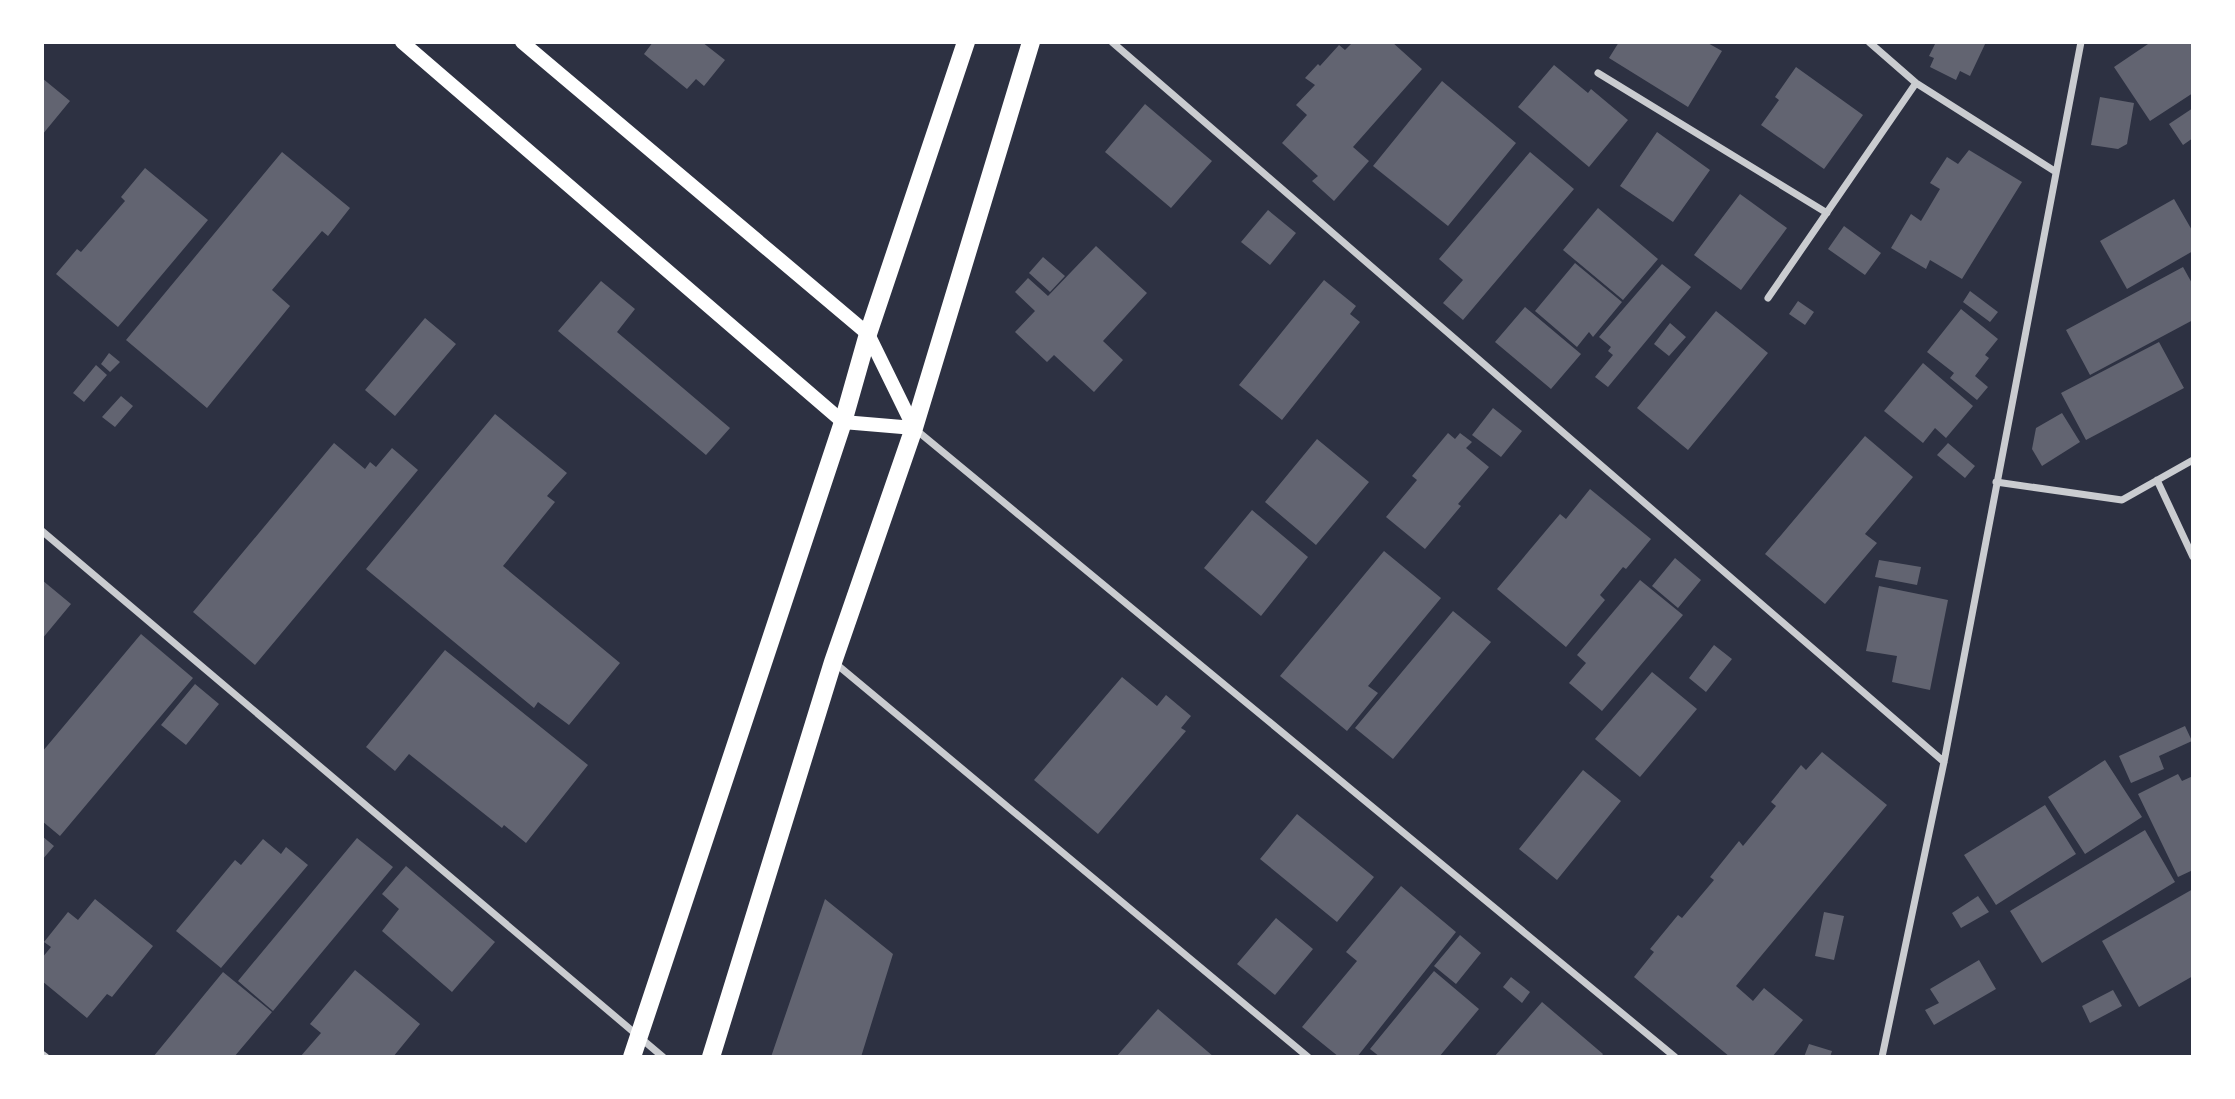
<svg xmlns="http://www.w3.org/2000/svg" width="2235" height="1099" viewBox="0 0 2235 1099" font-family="Inter,sans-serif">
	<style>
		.building { fill: #626471 }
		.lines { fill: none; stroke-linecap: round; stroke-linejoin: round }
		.minor { stroke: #caccd0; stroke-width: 7 }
		.secondary { stroke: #fff; stroke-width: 14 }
		.primary { stroke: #fff; stroke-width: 18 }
	</style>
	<rect width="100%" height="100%" fill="#2d3142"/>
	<!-- building -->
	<path class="building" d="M 653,42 L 702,42 L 725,60 L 704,86 L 696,79 L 687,89 L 644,54 Z
		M 1353,42 L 1392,42 L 1422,69 L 1353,147 L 1369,161 L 1334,201 L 1312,181 L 1318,176 L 1282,143 L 1307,115 L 1296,105 L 1315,85 L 1305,78 L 1318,64 L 1320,66 L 1339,45 L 1345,50 Z
		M 1619,42 L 1706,42 L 1722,51 L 1688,107 L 1609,58 Z
		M 1936,42 L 1986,42 L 1970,76 L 1960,71 L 1956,80 L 1930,67 L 1934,58 L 1929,56 Z
		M 2147,42 L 2193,42 L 2193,93 L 2150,121 L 2114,67 L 2148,44 Z
		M 1554,65 L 1588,93 L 1591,89 L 1628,120 L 1589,167 L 1518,107 Z
		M 1796,67 L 1863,115 L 1824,169 L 1761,125 L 1779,100 L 1775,97 Z
		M 42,78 L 70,101 L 42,135 Z
		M 1442,81 L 1516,143 L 1448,226 L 1373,166 Z
		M 2100,97 L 2134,103 L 2127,144 L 2118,149 L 2091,145 Z
		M 1145,104 L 1212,161 L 1171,208 L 1105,152 Z
		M 2193,108 L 2193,138 L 2183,145 L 2169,124 Z
		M 1657,132 L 1710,170 L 1673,222 L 1620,186 Z
		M 1969,150 L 2022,182 L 1962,279 L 1930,260 L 1926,269 L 1891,248 L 1911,214 L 1921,221 L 1940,189 L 1930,183 L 1947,157 L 1958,164 Z
		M 282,152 L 350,208 L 328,236 L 322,231 L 272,290 L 290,306 L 207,408 L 126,340 Z
		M 1530,152 L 1574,189 L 1463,320 L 1443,303 L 1463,280 L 1439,259 Z
		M 145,168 L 208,220 L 118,327 L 56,274 L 77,249 L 81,252 L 125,201 L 121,197 Z
		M 1740,194 L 1787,228 L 1741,290 L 1694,255 Z
		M 2174,199 L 2193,232 L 2193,251 L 2127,289 L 2100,241 Z
		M 1598,208 L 1658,259 L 1623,300 L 1563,250 Z
		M 1268,210 L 1296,233 L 1270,265 L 1241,242 Z
		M 1844,226 L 1881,253 L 1865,275 L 1828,249 Z
		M 1096,246 L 1147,293 L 1103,341 L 1123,360 L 1094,392 L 1054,355 L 1047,362 L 1015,332 L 1035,311 L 1015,292 L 1028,278 L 1048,296 Z
		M 1043,257 L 1065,276 L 1050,292 L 1029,273 Z
		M 1575,263 L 1622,302 L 1593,337 L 1589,332 L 1577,347 L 1535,311 Z
		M 1662,264 L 1691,287 L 1608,387 L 1595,377 L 1613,355 L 1608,351 L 1611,347 L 1599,337 Z
		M 2183,267 L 2193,285 L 2193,320 L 2090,375 L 2066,330 Z
		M 1324,280 L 1356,306 L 1350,314 L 1360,322 L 1282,420 L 1239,385 Z
		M 601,281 L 635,309 L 617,332 L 730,428 L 706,455 L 558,331 Z
		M 1970,291 L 1998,312 L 1990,322 L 1963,302 Z
		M 1798,301 L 1814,312 L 1805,325 L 1789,314 Z
		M 1525,307 L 1581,354 L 1551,389 L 1495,342 Z
		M 1961,309 L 1998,339 L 1985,355 L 1989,358 L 1975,376 L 1988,387 L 1977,400 L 1950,378 L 1954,373 L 1927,352 Z
		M 1716,311 L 1768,353 L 1688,450 L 1637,408 Z
		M 425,318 L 456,344 L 395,416 L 365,390 Z
		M 1670,323 L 1686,337 L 1669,356 L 1654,344 Z
		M 2159,342 L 2184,388 L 2086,440 L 2061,393 Z
		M 109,353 L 120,362 L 110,372 L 101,364 Z
		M 1923,363 L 1973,406 L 1946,438 L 1935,428 L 1923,443 L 1884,411 Z
		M 96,365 L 107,375 L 84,402 L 73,393 Z
		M 121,396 L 133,406 L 115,427 L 102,417 Z
		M 1493,408 L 1522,431 L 1501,457 L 1472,435 Z
		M 2062,413 L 2080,442 L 2042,466 L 2032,449 L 2036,428 Z
		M 495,414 L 567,473 L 547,496 L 555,502 L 503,566 L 620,663 L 569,725 L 538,702 L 534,708 L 366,569 Z
		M 1448,433 L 1455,439 L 1460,433 L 1472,442 L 1466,448 L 1489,467 L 1458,504 L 1461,506 L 1425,549 L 1386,517 L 1417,480 L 1412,476 Z
		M 1865,436 L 1913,477 L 1865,534 L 1877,543 L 1825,604 L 1765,554 Z
		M 1317,439 L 1369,482 L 1316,545 L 1265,502 Z
		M 334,443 L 365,469 L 370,462 L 376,467 L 392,448 L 418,470 L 255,665 L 193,612 Z
		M 1948,443 L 1975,466 L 1965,478 L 1937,455 Z
		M 1590,489 L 1651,539 L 1626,569 L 1623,567 L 1600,595 L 1605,600 L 1566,647 L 1497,589 L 1560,514 L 1566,519 Z
		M 1252,510 L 1308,557 L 1261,616 L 1204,568 Z
		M 1384,551 L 1441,598 L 1368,686 L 1378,693 L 1347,731 L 1280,676 Z
		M 1675,558 L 1701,580 L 1678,608 L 1652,586 Z
		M 1879,560 L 1921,567 L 1917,585 L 1875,577 Z
		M 42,580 L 71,604 L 42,639 Z
		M 1640,580 L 1683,615 L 1602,711 L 1569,683 L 1586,663 L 1577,655 Z
		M 1879,586 L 1948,600 L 1930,690 L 1892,682 L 1897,656 L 1866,651 Z
		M 1453,611 L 1491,642 L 1393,759 L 1355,728 Z
		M 141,634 L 193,678 L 60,836 L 42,821 L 42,752 Z
		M 1714,645 L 1732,659 L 1706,692 L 1689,678 Z
		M 445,650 L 588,765 L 526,843 L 504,825 L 502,828 L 409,754 L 395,771 L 366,747 Z
		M 1652,672 L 1697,709 L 1640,777 L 1595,739 Z
		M 1122,677 L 1157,706 L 1166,695 L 1191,716 L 1181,728 L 1186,731 L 1098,834 L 1034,780 Z
		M 195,684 L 219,704 L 186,745 L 161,725 Z
		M 2185,726 L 2192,741 L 2159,756 L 2164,769 L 2131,783 L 2119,756 Z
		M 1822,752 L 1887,805 L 1736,986 L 1753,1001 L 1764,988 L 1803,1020 L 1772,1057 L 1730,1057 L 1634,977 L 1654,952 L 1650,949 L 1678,915 L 1682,918 L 1714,880 L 1710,877 L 1739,841 L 1743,846 L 1776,806 L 1771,802 L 1801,765 L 1806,770 Z
		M 2105,760 L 2142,817 L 2085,854 L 2048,797 Z
		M 1583,770 L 1621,801 L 1557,880 L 1519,849 Z
		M 2178,774 L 2182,781 L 2193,776 L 2193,870 L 2178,877 L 2138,794 Z
		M 2045,805 L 2076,854 L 1996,905 L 1964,855 Z
		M 1297,814 L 1374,877 L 1337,922 L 1260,859 Z
		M 2145,830 L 2175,882 L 2042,963 L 2010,911 Z
		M 42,836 L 54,846 L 42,860 Z
		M 357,838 L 393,867 L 273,1011 L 238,981 Z
		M 263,839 L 281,854 L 286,847 L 308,865 L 221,968 L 176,931 L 235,860 L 241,865 Z
		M 406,866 L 495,942 L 452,992 L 382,931 L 399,909 L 382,894 Z
		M 1401,886 L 1456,932 L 1357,1057 L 1339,1057 L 1302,1027 L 1357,961 L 1346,952 Z
		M 2193,889 L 2193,976 L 2139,1007 L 2102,941 Z
		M 1978,896 L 1989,912 L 1961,928 L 1952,913 Z
		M 95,899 L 153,946 L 112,997 L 107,994 L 87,1018 L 42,981 L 42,958 L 51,947 L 44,942 L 68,912 L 78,920 Z
		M 825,899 L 893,954 L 861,1057 L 771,1057 Z
		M 1824,912 L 1844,916 L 1834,960 L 1815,956 Z
		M 1276,918 L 1313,949 L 1275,995 L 1237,964 Z
		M 1460,935 L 1481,953 L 1456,984 L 1434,966 Z
		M 1979,960 L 1996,989 L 1934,1025 L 1925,1010 L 1939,1003 L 1930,989 Z
		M 355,970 L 420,1024 L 393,1057 L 300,1057 L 321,1033 L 310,1024 Z
		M 1434,971 L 1479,1009 L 1439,1057 L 1380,1057 L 1370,1049 Z
		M 223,972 L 272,1012 L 234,1057 L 153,1057 Z
		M 1511,977 L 1530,992 L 1522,1003 L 1503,987 Z
		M 2113,990 L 2122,1006 L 2090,1023 L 2082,1006 Z
		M 1542,1002 L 1603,1054 L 1601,1057 L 1494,1057 Z
		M 1158,1009 L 1214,1057 L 1116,1057 Z
		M 1809,1044 L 1832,1051 L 1830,1057 L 1804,1057 Z"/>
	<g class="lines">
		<!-- minor -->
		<path class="minor" d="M 1112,42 L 1944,762
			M 1869,42 L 1916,83 L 2056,172
			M 1598,73 L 1827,213
			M 1768,298 L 1916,83
			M 915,429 L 1675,1057
			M 2157,480 L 2193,557
			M 1996,482 L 2122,500 L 2193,460
			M 42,531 L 663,1057
			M 835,663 L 1308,1057
			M 42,1054 L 46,1057
			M 1882,1057 L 1944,762 L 2081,42"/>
		<!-- secondary -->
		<path class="secondary" d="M 402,42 L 843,422 L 914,428
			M 522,42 L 868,334 L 914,428"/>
		<!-- primary -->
		<path class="primary" d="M 632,1057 L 843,422 L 868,334 L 966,42
			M 711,1057 L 833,662 L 914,428 L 1031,42"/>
	</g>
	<!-- border -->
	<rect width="2235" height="1099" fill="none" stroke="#ffffff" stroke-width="88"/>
</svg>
